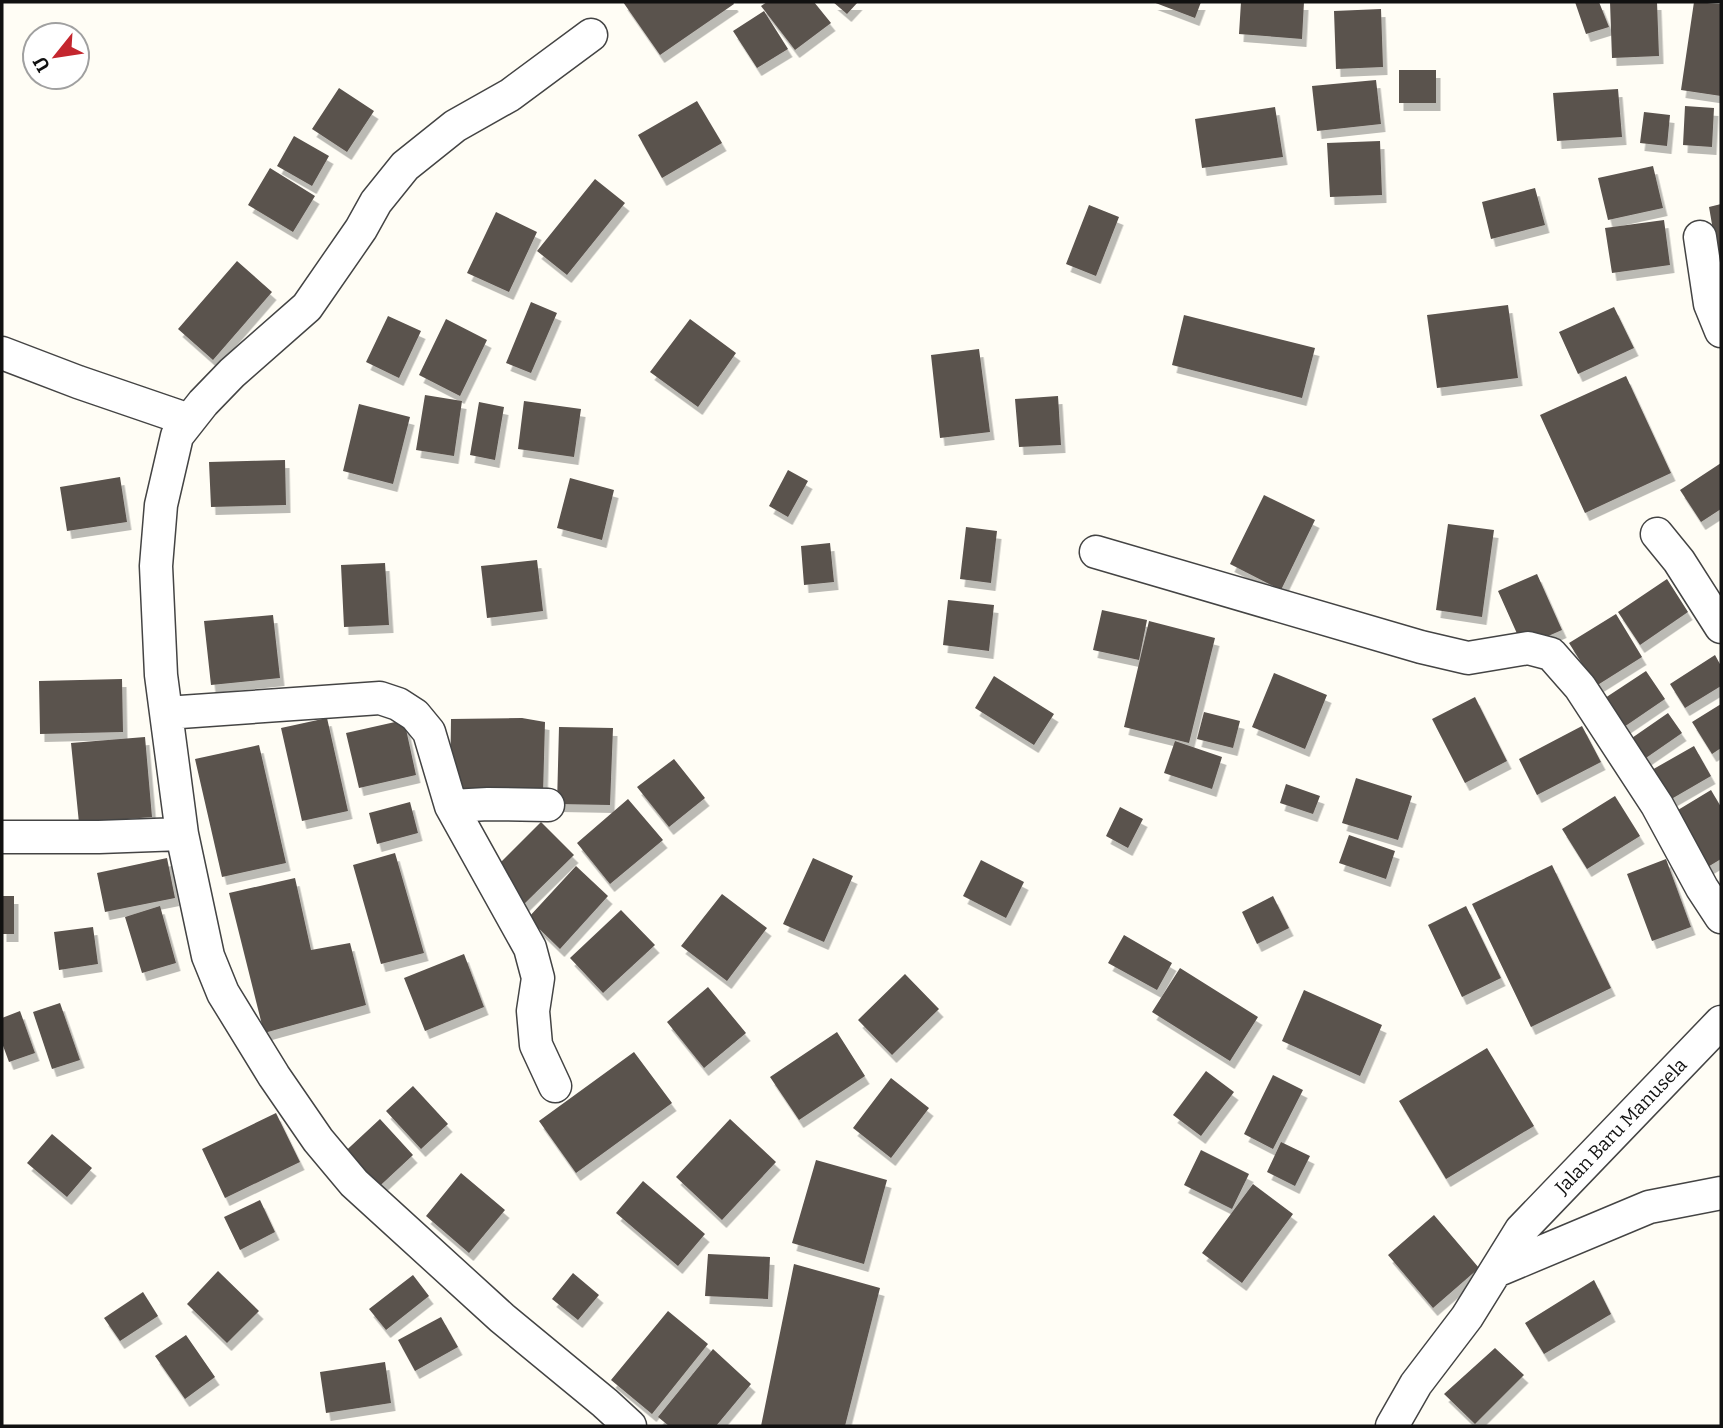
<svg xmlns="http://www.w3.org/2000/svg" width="1723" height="1428" viewBox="0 0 1723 1428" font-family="Bitter,serif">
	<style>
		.building { fill: #5a524d; filter: url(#shadow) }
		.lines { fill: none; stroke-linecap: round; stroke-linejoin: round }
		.street-casing { stroke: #444; stroke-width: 35 }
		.street { stroke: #fff; stroke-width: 32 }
		.labels { text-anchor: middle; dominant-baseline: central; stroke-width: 7; stroke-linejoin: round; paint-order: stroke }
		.street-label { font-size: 19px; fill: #111; stroke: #fff }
	</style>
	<defs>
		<filter id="shadow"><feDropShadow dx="4.5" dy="8" stdDeviation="0" flood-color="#0004"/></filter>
	</defs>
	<rect width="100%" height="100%" fill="#fffdf5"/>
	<!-- building -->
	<path class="building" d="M 623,2 L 733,2 L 734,4 L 660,55 Z
		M 767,2 L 814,2 L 831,23 L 795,50 L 761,6 Z
		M 833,2 L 858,2 L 847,14 Z
		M 1153,2 L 1201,2 L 1195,18 Z
		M 1241,2 L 1304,2 L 1302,39 L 1239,34 Z
		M 1575,2 L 1599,2 L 1609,27 L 1586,34 Z
		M 1610,2 L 1657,2 L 1659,56 L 1612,58 Z
		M 1694,2 L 1721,4 L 1721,96 L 1681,90 Z
		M 1381,9 L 1383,67 L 1336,69 L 1334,11 Z
		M 764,11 L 788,49 L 757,68 L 733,31 Z
		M 1399,70 L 1436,70 L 1436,103 L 1399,103 Z
		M 1376,80 L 1381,124 L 1317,131 L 1312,86 Z
		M 339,88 L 374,111 L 347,152 L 312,129 Z
		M 1618,89 L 1622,137 L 1557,141 L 1553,93 Z
		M 697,101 L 722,143 L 662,178 L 638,135 Z
		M 1685,106 L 1714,108 L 1712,147 L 1683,145 Z
		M 1275,107 L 1283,157 L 1202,168 L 1195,119 Z
		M 1644,112 L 1670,115 L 1667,146 L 1640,143 Z
		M 294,136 L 329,156 L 312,186 L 277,166 Z
		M 1380,141 L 1382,195 L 1330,197 L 1327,143 Z
		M 1653,166 L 1663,208 L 1608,220 L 1598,178 Z
		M 270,168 L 315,196 L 293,232 L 248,205 Z
		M 595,179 L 625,203 L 567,275 L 537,251 Z
		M 1535,188 L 1545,225 L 1491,239 L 1482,202 Z
		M 1721,204 L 1721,258 L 1718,259 L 1709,207 Z
		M 1089,205 L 1119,217 L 1096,276 L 1066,264 Z
		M 496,212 L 537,232 L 509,292 L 467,273 Z
		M 1664,220 L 1670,265 L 1612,273 L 1605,228 Z
		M 237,261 L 272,292 L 213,360 L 178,329 Z
		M 531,302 L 557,313 L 531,373 L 506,363 Z
		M 1508,305 L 1518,378 L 1437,388 L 1427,315 Z
		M 1614,307 L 1634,348 L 1578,374 L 1559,332 Z
		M 1184,315 L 1315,348 L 1302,398 L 1172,365 Z
		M 388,316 L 421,331 L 399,378 L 366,362 Z
		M 446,319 L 487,340 L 460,396 L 419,375 Z
		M 690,319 L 736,353 L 698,407 L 650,372 Z
		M 979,349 L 990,432 L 940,438 L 931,355 Z
		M 1626,376 L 1671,473 L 1585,513 L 1540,415 Z
		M 425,395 L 462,401 L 454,456 L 416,450 Z
		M 1058,396 L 1061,445 L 1019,447 L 1015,399 Z
		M 524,401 L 581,409 L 574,457 L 518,449 Z
		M 479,402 L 504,407 L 495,460 L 470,455 Z
		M 359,404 L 410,417 L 393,484 L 343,471 Z
		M 285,460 L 286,505 L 211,507 L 209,462 Z
		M 1721,463 L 1721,509 L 1701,522 L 1680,490 Z
		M 788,470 L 808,481 L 788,517 L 769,506 Z
		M 120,477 L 127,522 L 67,531 L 60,487 Z
		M 570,478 L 614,490 L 602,540 L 557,528 Z
		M 1264,495 L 1315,520 L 1281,590 L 1230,564 Z
		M 1448,524 L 1494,530 L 1482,617 L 1436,610 Z
		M 966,527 L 997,531 L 991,583 L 960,579 Z
		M 830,543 L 834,582 L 804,585 L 801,546 Z
		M 537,560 L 543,611 L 487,618 L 481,566 Z
		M 385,563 L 389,625 L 344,627 L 341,565 Z
		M 1537,574 L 1562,630 L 1523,647 L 1498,591 Z
		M 1667,579 L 1688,612 L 1640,645 L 1618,612 Z
		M 948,600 L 994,605 L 989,651 L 943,645 Z
		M 1102,610 L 1147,620 L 1139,660 L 1093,650 Z
		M 1616,614 L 1642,657 L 1596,686 L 1569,643 Z
		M 273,615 L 280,678 L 211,685 L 204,621 Z
		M 1149,621 L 1215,638 L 1189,743 L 1124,727 Z
		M 1715,655 L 1721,666 L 1721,686 L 1685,708 L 1670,684 Z
		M 1646,671 L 1665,699 L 1621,729 L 1602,700 Z
		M 1274,673 L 1327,695 L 1305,749 L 1252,727 Z
		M 994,676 L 1054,714 L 1034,745 L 975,708 Z
		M 122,679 L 123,732 L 40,734 L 39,681 Z
		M 1475,697 L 1507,761 L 1465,783 L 1432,719 Z
		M 1721,704 L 1721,748 L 1712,754 L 1692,722 Z
		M 1204,712 L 1240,721 L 1233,748 L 1197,739 Z
		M 1668,713 L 1682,733 L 1643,760 L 1629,740 Z
		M 327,718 L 348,811 L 302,821 L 281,728 Z
		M 522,718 L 545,722 L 543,794 L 450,790 L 451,719 Z
		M 404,720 L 416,775 L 359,788 L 346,733 Z
		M 1582,726 L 1601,762 L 1537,795 L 1519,759 Z
		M 559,727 L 613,728 L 610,805 L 557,804 Z
		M 145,737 L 152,817 L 79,823 L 71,743 Z
		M 1175,741 L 1222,757 L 1212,789 L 1164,773 Z
		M 259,745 L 286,863 L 222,877 L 195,759 Z
		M 1694,746 L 1711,776 L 1661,805 L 1643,775 Z
		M 674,759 L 705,798 L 669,827 L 637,787 Z
		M 1356,778 L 1412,796 L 1398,840 L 1342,823 Z
		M 1286,784 L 1320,796 L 1313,814 L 1280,803 Z
		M 1711,790 L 1721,807 L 1721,859 L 1706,868 L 1673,813 Z
		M 1615,796 L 1640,836 L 1587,869 L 1562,829 Z
		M 628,799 L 663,840 L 610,884 L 577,843 Z
		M 410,802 L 418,833 L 377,844 L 369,813 Z
		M 1120,807 L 1143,819 L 1128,848 L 1106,836 Z
		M 541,822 L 574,855 L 521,907 L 489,874 Z
		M 1349,835 L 1395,851 L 1386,879 L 1339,863 Z
		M 395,853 L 424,953 L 381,964 L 353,865 Z
		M 167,858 L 175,898 L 105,912 L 97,873 Z
		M 813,858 L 853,876 L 824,942 L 783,924 Z
		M 1666,859 L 1691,927 L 1652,941 L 1627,874 Z
		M 981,860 L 1024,882 L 1006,918 L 963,896 Z
		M 1552,865 L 1611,988 L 1531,1027 L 1472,904 Z
		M 576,866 L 608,896 L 560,949 L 528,918 Z
		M 295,878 L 311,950 L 350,943 L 366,1005 L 264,1033 L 229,893 Z
		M 722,894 L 767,928 L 727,981 L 681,946 Z
		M 2,896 L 14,896 L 14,934 L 2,934 Z
		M 1273,896 L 1289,928 L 1257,944 L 1242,912 Z
		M 160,906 L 176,963 L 142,973 L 125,917 Z
		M 1466,906 L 1501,978 L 1462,997 L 1428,925 Z
		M 621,910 L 655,945 L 603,993 L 570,958 Z
		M 93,927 L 98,964 L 59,970 L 54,932 Z
		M 1124,935 L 1172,963 L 1157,990 L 1108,963 Z
		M 464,954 L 484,1007 L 425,1031 L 404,978 Z
		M 1180,968 L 1258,1017 L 1230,1061 L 1152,1012 Z
		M 905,974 L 939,1009 L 892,1055 L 858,1020 Z
		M 708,987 L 746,1033 L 704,1068 L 667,1022 Z
		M 1304,990 L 1382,1025 L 1360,1076 L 1282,1041 Z
		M 60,1003 L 80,1060 L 52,1069 L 33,1012 Z
		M 20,1011 L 35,1053 L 9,1062 L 2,1043 L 2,1018 Z
		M 837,1032 L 865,1076 L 799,1120 L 770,1077 Z
		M 1487,1048 L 1534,1126 L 1446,1179 L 1399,1101 Z
		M 634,1052 L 672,1103 L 576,1173 L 539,1121 Z
		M 1206,1071 L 1234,1092 L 1201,1136 L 1173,1115 Z
		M 1273,1075 L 1303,1090 L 1273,1149 L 1244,1134 Z
		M 891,1078 L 929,1108 L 891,1158 L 853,1128 Z
		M 413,1086 L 448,1124 L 421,1149 L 386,1111 Z
		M 276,1113 L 300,1162 L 225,1198 L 202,1149 Z
		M 380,1119 L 413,1155 L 370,1195 L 337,1159 Z
		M 730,1119 L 776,1162 L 722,1220 L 676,1177 Z
		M 52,1134 L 92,1168 L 67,1197 L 27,1163 Z
		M 1281,1142 L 1310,1156 L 1295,1186 L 1267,1172 Z
		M 1201,1150 L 1249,1174 L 1232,1209 L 1184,1185 Z
		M 816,1160 L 887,1180 L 864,1264 L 792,1243 Z
		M 461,1173 L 505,1210 L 469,1253 L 426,1216 Z
		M 643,1181 L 705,1234 L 678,1266 L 616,1213 Z
		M 1253,1184 L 1293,1214 L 1242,1283 L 1202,1253 Z
		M 260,1200 L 275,1232 L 240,1250 L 224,1217 Z
		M 1434,1215 L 1479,1268 L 1433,1308 L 1388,1255 Z
		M 708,1254 L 770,1257 L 768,1299 L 705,1296 Z
		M 794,1264 L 880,1288 L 845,1426 L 761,1426 Z
		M 218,1271 L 259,1311 L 227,1343 L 187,1304 Z
		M 573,1273 L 599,1295 L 578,1320 L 552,1299 Z
		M 413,1275 L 429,1296 L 386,1330 L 369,1309 Z
		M 1594,1280 L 1611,1314 L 1544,1354 L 1525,1323 Z
		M 143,1292 L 158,1316 L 120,1341 L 104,1318 Z
		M 668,1311 L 708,1344 L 652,1414 L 611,1380 Z
		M 441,1317 L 458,1347 L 415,1371 L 398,1340 Z
		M 186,1335 L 215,1377 L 185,1399 L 155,1356 Z
		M 1495,1348 L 1524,1375 L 1475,1424 L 1444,1394 Z
		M 713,1349 L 751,1384 L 716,1426 L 669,1426 L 658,1417 Z
		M 385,1362 L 391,1403 L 326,1413 L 320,1372 Z"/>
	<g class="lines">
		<defs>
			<path id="street" d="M 591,35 L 510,95 L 455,126 L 405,166 L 376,202 L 361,229 L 307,307 L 232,373 L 203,403 L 177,436 L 161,505 L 156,566 L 161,675 L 182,834 L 208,956 L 223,993 L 274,1076 L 318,1140 L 354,1183 L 502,1318 L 605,1403 L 630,1426
				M 1700,237 L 1710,304 L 1721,331
				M 2,353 L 78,382 L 189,420
				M 1657,534 L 1679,561 L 1721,627
				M 1096,552 L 1421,647 L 1468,658 L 1528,648 L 1551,654 L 1580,687 L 1610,733 L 1657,805 L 1702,888 L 1721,917
				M 166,713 L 380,698 L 398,704 L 415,715 L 429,732 L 451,806 L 530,948 L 538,978 L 533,1011 L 536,1045 L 555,1086
				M 451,806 L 488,804 L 548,805
				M 2,837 L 99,837 L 182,834
				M 1496,1271 L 1649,1207 L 1721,1193
				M 1392,1426 L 1416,1384 L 1467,1317 L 1521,1230 L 1721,1022"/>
		</defs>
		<!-- street casing -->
		<use href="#street" class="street-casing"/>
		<!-- street -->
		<use href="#street" class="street"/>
	</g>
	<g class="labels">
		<!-- street labels -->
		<g class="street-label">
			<text transform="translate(1621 1126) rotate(-46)">Jalan Baru Manusela</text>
		</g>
	</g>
	<!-- border -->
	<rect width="1723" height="1428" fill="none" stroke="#111111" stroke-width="7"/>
	<!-- north arrow -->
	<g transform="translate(56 56) rotate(240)"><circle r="33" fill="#ffffff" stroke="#a0a0a0" stroke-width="2"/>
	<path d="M0-5L12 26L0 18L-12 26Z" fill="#c4262e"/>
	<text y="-10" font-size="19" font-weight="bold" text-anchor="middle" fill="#111111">U</text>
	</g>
</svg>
